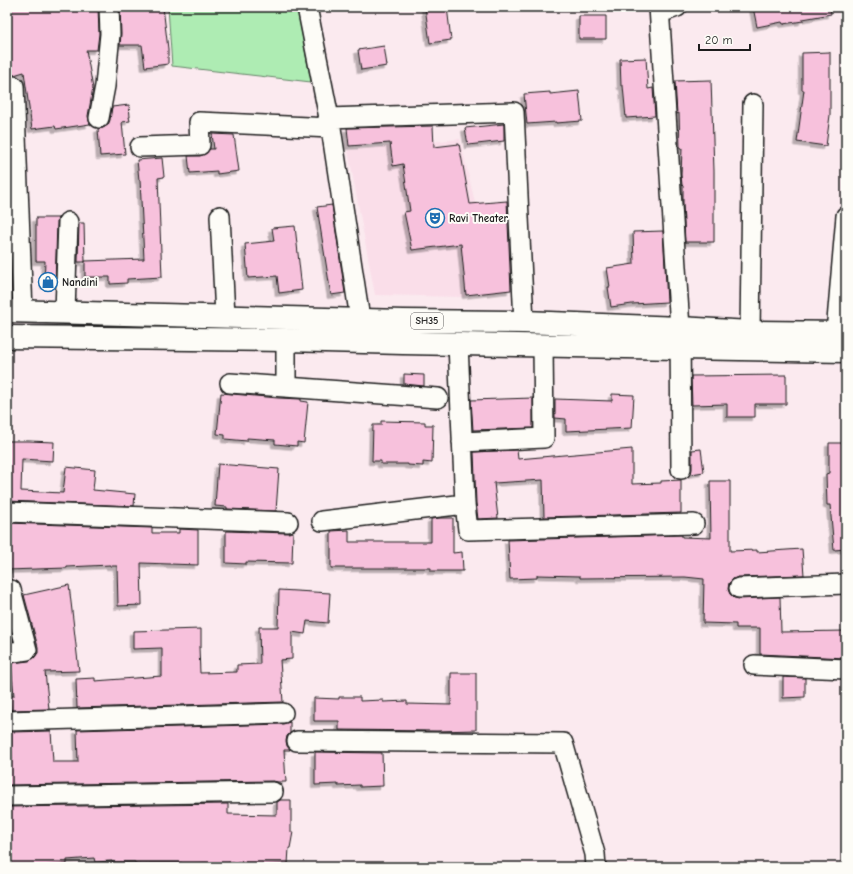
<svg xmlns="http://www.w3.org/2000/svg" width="853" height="874" viewBox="0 0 853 874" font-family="'Comic Neue',sans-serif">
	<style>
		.built { fill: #fadee9 }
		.green { fill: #aeecb3; stroke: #658468 }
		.building { fill: #f7c1dc; stroke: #1c1c1c; filter: url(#shadow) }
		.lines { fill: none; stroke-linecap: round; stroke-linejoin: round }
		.minor-casing { stroke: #1c1c1c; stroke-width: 22 }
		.major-casing { stroke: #1c1c1c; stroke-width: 25 }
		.minor { stroke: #fdfcf7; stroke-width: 19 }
		.major { stroke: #fdfcf7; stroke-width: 22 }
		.labels { text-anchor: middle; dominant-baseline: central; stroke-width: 4; stroke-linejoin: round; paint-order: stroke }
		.shield { fill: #fdfcf7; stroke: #605f5e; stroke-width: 1 }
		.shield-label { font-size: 10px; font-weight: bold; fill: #1c1c1c }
		.poi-label { font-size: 11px; font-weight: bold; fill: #1c1c1c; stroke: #fdfcf7; text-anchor: start }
	</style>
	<defs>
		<filter id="shadow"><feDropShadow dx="-3.5" dy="3.5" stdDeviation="0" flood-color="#0004"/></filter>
	</defs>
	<rect width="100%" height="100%" fill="#fbeaef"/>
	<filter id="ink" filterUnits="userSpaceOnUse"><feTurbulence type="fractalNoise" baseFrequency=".025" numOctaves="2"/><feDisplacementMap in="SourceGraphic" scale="8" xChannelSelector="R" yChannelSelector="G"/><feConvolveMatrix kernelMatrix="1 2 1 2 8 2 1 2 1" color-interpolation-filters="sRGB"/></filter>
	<g filter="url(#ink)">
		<!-- built -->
		<path class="built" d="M 8,77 L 16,290 L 7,290 L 7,78 Z
			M 460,139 L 475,203 L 508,201 L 509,232 L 516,289 L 466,295 L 464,297 L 375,295 L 348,150 Z"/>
		<!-- green -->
		<path class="green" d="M 168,7 L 297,7 L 311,82 L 172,66 Z"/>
		<!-- building -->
		<path class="building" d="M 7,7 L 98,7 L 99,34 L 97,50 L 86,50 L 93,88 L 88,116 L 89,121 L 90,124 L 56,129 L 55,126 L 32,129 L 24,72 L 7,77 Z
			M 120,7 L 163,7 L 168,49 L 168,64 L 145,67 L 142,45 L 120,45 L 121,34 Z
			M 425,7 L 447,7 L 451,40 L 430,43 Z
			M 753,7 L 830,7 L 831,14 L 803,19 L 803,21 L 783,24 L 782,22 L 757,27 Z
			M 579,16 L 606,16 L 606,39 L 579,39 Z
			M 384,46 L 387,66 L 361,70 L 358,50 Z
			M 830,52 L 830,115 L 826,146 L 797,142 L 804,90 L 802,90 L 802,53 Z
			M 646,58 L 648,89 L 653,88 L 655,116 L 626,118 L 623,86 L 621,86 L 620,59 Z
			M 711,80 L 714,171 L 714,242 L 685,242 L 683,203 L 683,186 L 682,185 L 681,175 L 682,148 L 680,148 L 679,113 L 677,114 L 675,81 Z
			M 579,91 L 582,121 L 556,123 L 556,122 L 527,124 L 524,94 L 550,92 L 550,94 Z
			M 129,105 L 130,117 L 129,117 L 130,121 L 122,122 L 125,154 L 100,156 L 98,129 L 103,128 L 108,125 L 110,120 L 112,107 Z
			M 504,124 L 504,141 L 468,145 L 465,128 Z
			M 433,126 L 434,147 L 459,144 L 470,204 L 507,201 L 511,290 L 466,295 L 461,244 L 412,250 L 404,212 L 410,211 L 403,164 L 393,166 L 390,143 L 349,146 L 347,128 Z
			M 212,134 L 234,135 L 239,171 L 217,174 L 217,171 L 190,173 L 188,156 L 200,156 L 205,154 L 210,149 L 214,149 Z
			M 162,158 L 164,177 L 158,178 L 162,277 L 127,279 L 127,283 L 110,284 L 110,277 L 85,277 L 85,261 L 144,259 L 140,180 L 139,180 L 137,160 Z
			M 332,205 L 345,293 L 331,295 L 317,207 Z
			M 36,218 L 58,218 L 57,222 L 55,286 L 44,285 L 45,261 L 36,261 Z
			M 79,223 L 84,223 L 85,262 L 78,262 Z
			M 295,226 L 302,290 L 279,293 L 277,276 L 248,278 L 245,244 L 274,241 L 272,228 Z
			M 663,231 L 667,302 L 632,304 L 611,307 L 608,287 L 610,287 L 607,268 L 634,264 L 633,232 Z
			M 404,374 L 424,375 L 424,386 L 404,384 Z
			M 786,375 L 786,404 L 755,404 L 755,417 L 727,417 L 727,404 L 692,405 L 691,376 Z
			M 221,393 L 278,398 L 301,399 L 301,401 L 308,402 L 304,443 L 297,442 L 297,446 L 275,444 L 275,440 L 247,438 L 247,441 L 225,439 L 225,435 L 217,434 Z
			M 612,394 L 634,395 L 632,428 L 566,431 L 566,419 L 555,418 L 555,399 L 612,401 Z
			M 533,398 L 533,428 L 473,430 L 471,400 Z
			M 381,421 L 425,422 L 425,425 L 433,425 L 432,463 L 423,462 L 423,466 L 408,465 L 408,464 L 381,464 L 381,461 L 372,461 L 373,425 L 381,425 Z
			M 8,441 L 29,441 L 54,442 L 53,461 L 22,459 L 21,491 L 63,493 L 66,467 L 95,470 L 93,490 L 135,494 L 134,506 L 7,501 L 7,471 L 9,471 Z
			M 829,443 L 846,443 L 846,549 L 834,550 L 830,505 L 827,505 L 826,474 L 829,473 Z
			M 632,449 L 632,484 L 661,483 L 661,481 L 681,480 L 681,513 L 544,517 L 543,480 L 494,483 L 498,518 L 478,519 L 476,503 L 474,452 L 517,450 L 518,459 Z
			M 701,449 L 704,472 L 691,474 L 692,469 L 692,450 Z
			M 218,464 L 279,469 L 276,511 L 227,509 L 227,507 L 215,506 Z
			M 710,481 L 730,481 L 730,551 L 757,550 L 757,552 L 802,549 L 804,575 L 738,577 L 733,579 L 729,583 L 728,589 L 730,594 L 734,598 L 739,599 L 780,597 L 781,632 L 846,631 L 846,658 L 760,654 L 760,628 L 736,628 L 736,624 L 703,623 L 704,579 L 685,577 L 580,578 L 580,576 L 537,575 L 537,578 L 510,579 L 508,540 L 682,535 L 682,537 L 711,538 Z
			M 440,518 L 453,518 L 453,553 L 462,552 L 463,571 L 431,571 L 431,568 L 331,568 L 331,531 L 349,530 L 349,542 L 431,542 L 431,519 Z
			M 7,523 L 152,528 L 152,533 L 179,533 L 179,529 L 198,530 L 198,565 L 141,563 L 142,605 L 118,606 L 117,566 L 110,566 L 110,565 L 67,567 L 67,568 L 7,570 Z
			M 226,531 L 288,533 L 293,532 L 292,563 L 246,562 L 246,564 L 226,563 Z
			M 69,585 L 79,671 L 45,672 L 49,709 L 11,710 L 10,696 L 14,696 L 11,663 L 29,661 L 34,658 L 38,653 L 38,647 L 24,595 Z
			M 279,590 L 330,593 L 328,623 L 307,621 L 305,634 L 292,632 L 292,659 L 280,660 L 283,702 L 77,708 L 76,679 L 95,678 L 95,681 L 162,676 L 162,648 L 133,649 L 133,631 L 201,629 L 201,647 L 199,647 L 200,673 L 237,672 L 237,665 L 260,664 L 259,627 L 278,627 Z
			M 7,618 L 13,641 L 7,642 Z
			M 451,673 L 476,673 L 476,730 L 437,731 L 339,730 L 339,721 L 314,721 L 314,698 L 339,699 L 339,697 L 360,697 L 360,701 L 383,700 L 383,702 L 407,701 L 407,704 L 451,705 Z
			M 783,677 L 805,678 L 805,697 L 783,698 Z
			M 290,722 L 290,733 L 287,736 L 286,741 L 287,746 L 290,750 L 284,750 L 286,782 L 278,782 L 273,781 L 8,785 L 8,760 L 12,760 L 11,732 L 51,731 L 53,762 L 78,762 L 77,730 L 283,724 Z
			M 315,752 L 382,753 L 383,786 L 360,787 L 360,785 L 338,786 L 338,784 L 315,785 Z
			M 280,800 L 291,800 L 291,832 L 293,832 L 290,848 L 289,848 L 288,864 L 256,865 L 256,863 L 228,863 L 228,865 L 207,865 L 207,863 L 182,864 L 182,863 L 135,863 L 135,862 L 112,862 L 112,861 L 95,862 L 94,858 L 67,860 L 67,864 L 25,867 L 25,866 L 7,867 L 7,807 L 228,804 L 228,814 L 277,815 L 277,802 Z"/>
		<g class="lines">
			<defs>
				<path id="minor" d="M 307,7 L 331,128 L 360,319
					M 659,7 L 680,328 L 681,469
					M 660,13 L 677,7
					M 14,86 L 23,312
					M 99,118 L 105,86 L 110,34 L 109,7
					M 328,118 L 514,112 L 524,322
					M 140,147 L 200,145 L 199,122 L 331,128
					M 220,216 L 225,316
					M 65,312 L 68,222
					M 750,332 L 753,104
					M 836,333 L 846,216
					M 286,340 L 286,387
					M 458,344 L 465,504 L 468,530 L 694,524
					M 230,383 L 438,398
					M 462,442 L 544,438 L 543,346
					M 7,512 L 288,522
					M 322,521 L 465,504
					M 739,588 L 846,584
					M 7,591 L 11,590 L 27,650 L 7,653
					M 754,665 L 846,669
					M 7,721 L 283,713
					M 297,741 L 563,743 L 595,854 L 596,867
					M 7,796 L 273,792"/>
				<path id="major" d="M 7,311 L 403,321 L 524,322 L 680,328 L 750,332 L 846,333
					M 7,337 L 286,340 L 403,343 L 680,348 L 846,351"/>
			</defs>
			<!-- minor casing -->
			<use href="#minor" class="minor-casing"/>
			<!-- major casing -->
			<use href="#major" class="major-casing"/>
			<!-- minor -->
			<use href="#minor" class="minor"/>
			<!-- major -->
			<use href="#major" class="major"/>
		</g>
	</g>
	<!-- icons -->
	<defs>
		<symbol id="theatre-ring" viewBox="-11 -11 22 22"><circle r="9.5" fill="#fdfcf7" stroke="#1f6fb2" stroke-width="1.5"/><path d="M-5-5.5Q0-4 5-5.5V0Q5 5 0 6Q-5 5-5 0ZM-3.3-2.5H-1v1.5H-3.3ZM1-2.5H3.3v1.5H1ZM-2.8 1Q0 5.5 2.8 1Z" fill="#1f6fb2"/></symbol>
		<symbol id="shop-ring" viewBox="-11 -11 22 22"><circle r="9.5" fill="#fdfcf7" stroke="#1f6fb2" stroke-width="1.5"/><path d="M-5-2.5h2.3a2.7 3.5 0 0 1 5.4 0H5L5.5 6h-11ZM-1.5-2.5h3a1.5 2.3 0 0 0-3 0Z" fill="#1f6fb2"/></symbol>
	</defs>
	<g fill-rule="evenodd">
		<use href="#theatre-ring" x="424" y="207" width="22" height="22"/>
		<use href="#shop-ring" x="37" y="271" width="22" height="22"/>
	</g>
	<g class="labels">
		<!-- shield labels -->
		<rect class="shield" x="411" y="313" width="32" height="16" rx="3"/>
		<g class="shield-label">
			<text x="427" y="321">SH35</text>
		</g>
		<!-- poi labels -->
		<g class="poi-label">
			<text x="449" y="218">Ravi Theater</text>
			<text x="62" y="282">Nandini</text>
		</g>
	</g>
	<!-- margin -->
	<rect width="853" height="874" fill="none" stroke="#fdfcf7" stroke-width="24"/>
	<rect x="12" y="12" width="829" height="850" fill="none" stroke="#1c1c1c" stroke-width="1.5" filter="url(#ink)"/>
	<!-- scale -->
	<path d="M699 44v6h51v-6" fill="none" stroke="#1c1c1c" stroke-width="2"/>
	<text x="705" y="44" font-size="12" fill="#1c1c1c" stroke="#fdfcf7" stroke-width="3" paint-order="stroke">20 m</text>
</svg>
